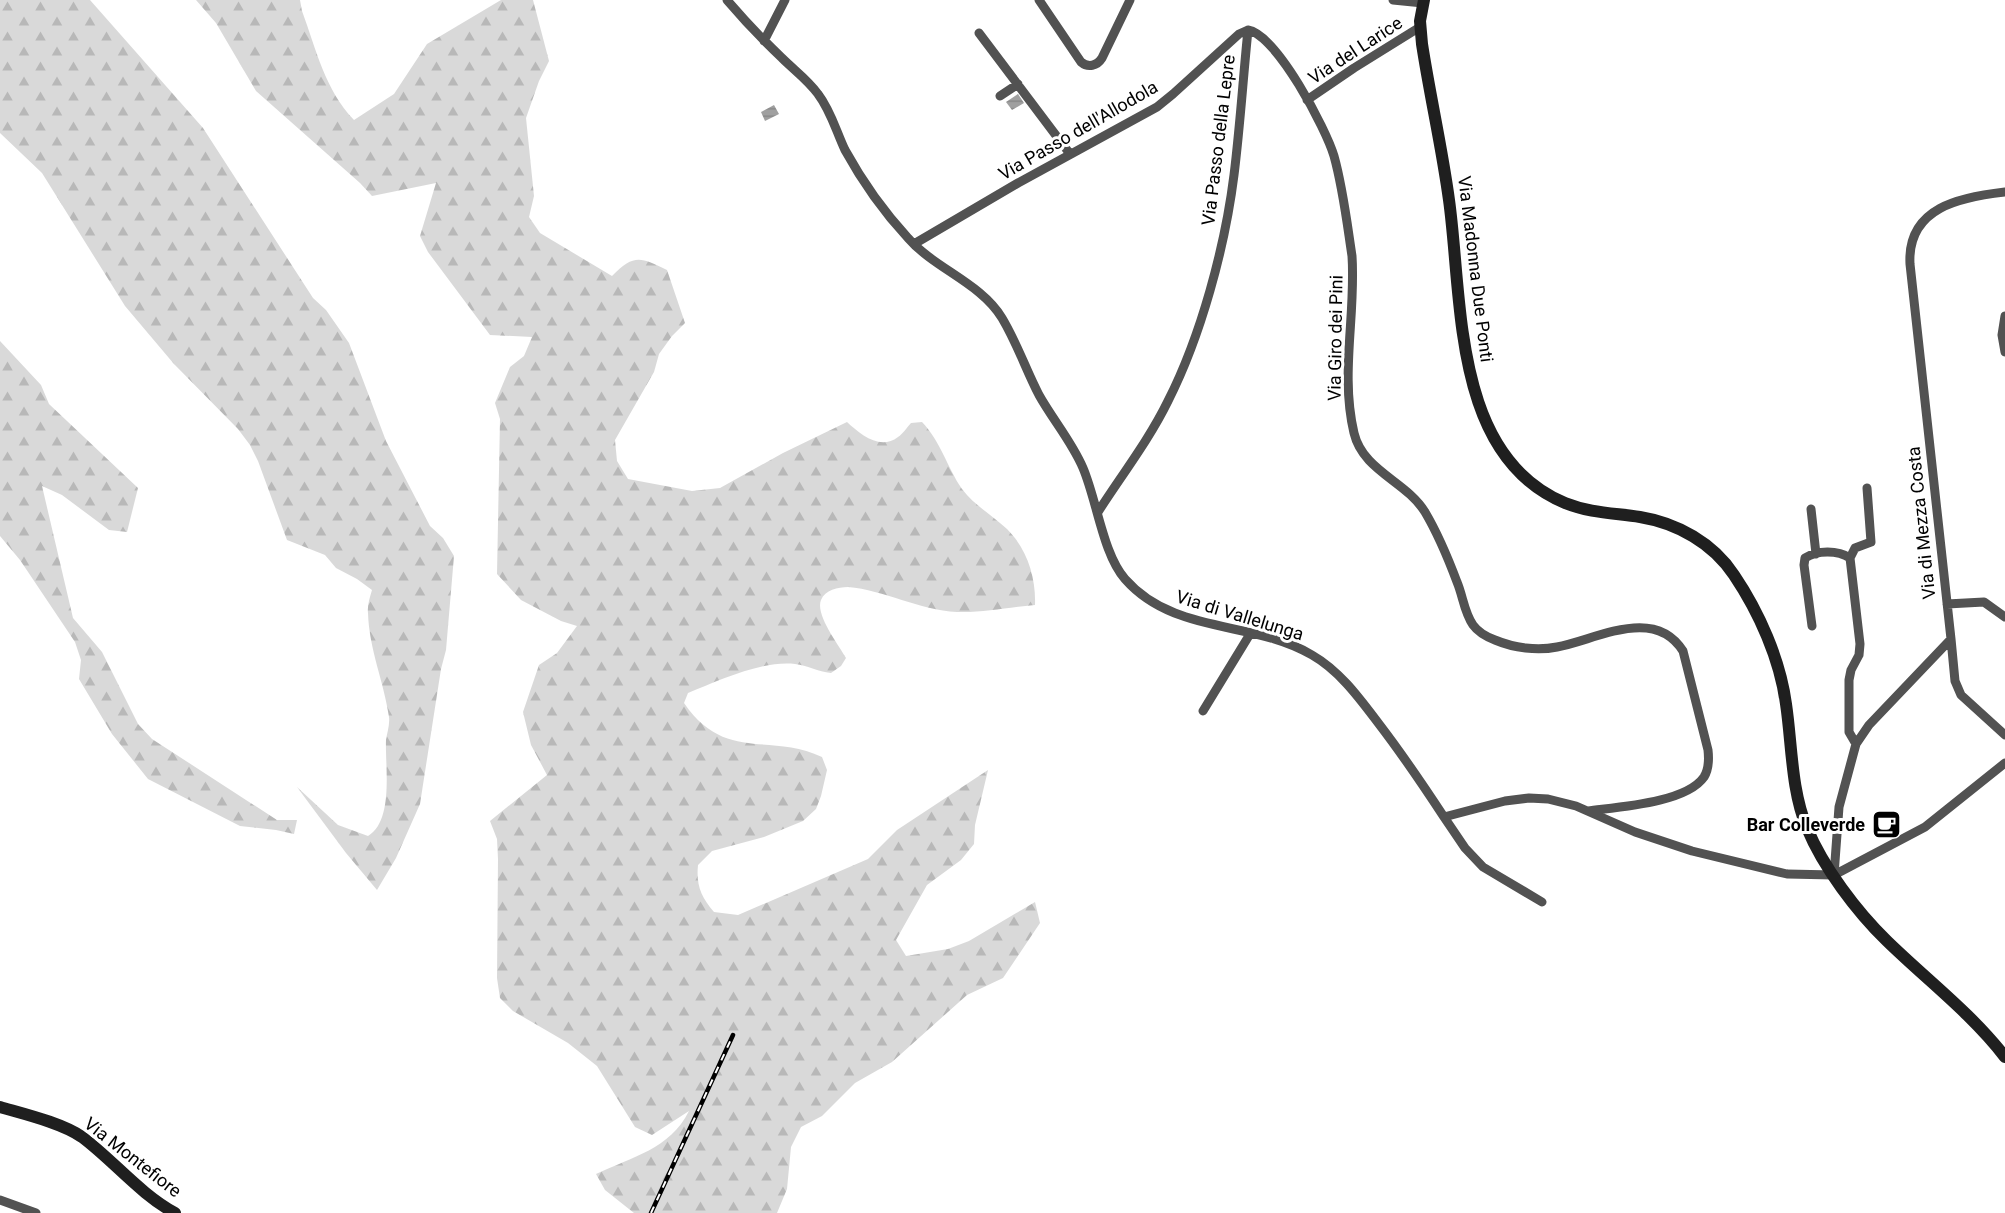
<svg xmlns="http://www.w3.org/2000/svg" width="2005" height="1213" viewBox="0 0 2005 1213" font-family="Roboto,sans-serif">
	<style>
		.forest { fill: url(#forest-firs) }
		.water { fill: url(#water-rules) }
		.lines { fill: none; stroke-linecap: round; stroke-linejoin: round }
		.minor { stroke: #525252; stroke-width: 9 }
		.secondary { stroke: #1f1f1f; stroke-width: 12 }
		.rail-casing { stroke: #000; stroke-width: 4.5 }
		.rail { stroke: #fff; stroke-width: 2; stroke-dasharray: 7; stroke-linecap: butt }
		.labels { text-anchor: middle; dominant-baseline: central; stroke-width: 6; stroke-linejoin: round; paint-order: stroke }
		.street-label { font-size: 18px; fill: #000; stroke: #fff }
		.poi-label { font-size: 18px; font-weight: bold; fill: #000; stroke: #fff; text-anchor: end }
	</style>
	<defs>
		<pattern id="forest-firs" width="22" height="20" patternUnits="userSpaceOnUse" patternTransform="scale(1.5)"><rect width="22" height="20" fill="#d9d9d9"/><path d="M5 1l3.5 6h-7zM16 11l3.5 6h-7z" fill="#b8b8b8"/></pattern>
		<pattern id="water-rules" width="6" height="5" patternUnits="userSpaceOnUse" patternTransform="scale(1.5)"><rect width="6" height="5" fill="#a0a0a0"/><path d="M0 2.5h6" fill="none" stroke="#888"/></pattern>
	</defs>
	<rect width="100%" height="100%" fill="#fff"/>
	<!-- forest -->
	<path class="forest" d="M 0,0 L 90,0 L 203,128 L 313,298 L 326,310 L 349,343 L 386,441 L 430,526 L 443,538 L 454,556 L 446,650 L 441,669 L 420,804 L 396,858 L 377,890 L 346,853 L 297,787 L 338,825 L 368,836 C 394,820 385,767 386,740 C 387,733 390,725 389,717 C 384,682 369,649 368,613 C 367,606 370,597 372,590 L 357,579 L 336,568 L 325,555 L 287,540 L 258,461 L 250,445 L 238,429 L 174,364 L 125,306 L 42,173 L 0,133 Z
		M 196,0 L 300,0 L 302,11 C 316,49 325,90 354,120 L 394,94 L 427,44 L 501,0 L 533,0 L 549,61 L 539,81 L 526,118 L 534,196 L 529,217 L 540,233 L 612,276 C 634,254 640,257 667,270 L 685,323 L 672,336 L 659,354 L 654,372 L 615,440 L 617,461 L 628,479 L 692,491 L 720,488 L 783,453 L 847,422 C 860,434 880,451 898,437 C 903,434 907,427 911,423 L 922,422 C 941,442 947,467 962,489 C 975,506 992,515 1007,529 C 1027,549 1036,577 1035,605 C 1010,607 982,613 957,612 C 919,610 884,590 848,587 C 838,587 825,590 821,600 C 815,615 839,645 846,658 L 841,666 L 831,673 C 818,672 807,665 795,664 C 763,660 718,681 688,693 L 684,703 C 725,763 770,732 822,757 L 827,770 L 821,796 L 816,809 L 803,821 L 764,837 L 712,851 L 698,865 C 696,885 701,897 714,912 L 738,915 L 868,859 L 897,830 L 988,770 L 975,825 L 974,844 L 961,860 L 927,885 L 896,940 L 906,956 L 948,949 L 969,941 L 1035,902 L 1040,923 L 1003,978 L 967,995 L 892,1062 L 855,1083 L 822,1116 L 801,1127 L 791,1147 L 787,1189 L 777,1213 L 634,1213 L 605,1190 L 596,1174 C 632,1157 670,1149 689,1111 L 652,1135 L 635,1127 L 597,1066 L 568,1043 L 513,1011 L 500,998 L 497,978 L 498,859 L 497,839 L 490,821 L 547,775 L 531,745 L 523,712 L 539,665 L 557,653 L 577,626 L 561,621 L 521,600 L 497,574 L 500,419 L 495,403 L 510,367 L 524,356 L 532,337 L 490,335 L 428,252 L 420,236 L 436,183 L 372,196 L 360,183 L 256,91 L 216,23 Z
		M 0,341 L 41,385 L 49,404 L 138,488 L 127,532 L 109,530 L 62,495 L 42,486 L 73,618 L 102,652 L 138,724 L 152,739 L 277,820 L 297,820 L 294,834 L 276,830 L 240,826 L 148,779 L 112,734 L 79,679 L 81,660 L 75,642 L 20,560 L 0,536 Z"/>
	<!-- water -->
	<path class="water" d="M 1018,94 L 1024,103 L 1012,110 L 1006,102 Z
		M 774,105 L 779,114 L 765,121 L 761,112 Z"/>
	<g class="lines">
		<!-- minor -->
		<path class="minor" d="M 727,0 C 744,20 762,39 782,58 C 794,70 808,80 818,94 C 831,111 836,131 845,150 C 862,181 884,212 908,238 C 935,269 981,283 1002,318 C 1017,343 1026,370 1039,395 C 1053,420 1072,442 1083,468 C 1097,501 1103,554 1125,579 C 1174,635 1253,620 1312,655 C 1340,671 1360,699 1379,724 C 1402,754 1423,785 1444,817 L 1505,801 L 1529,798 L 1548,799 L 1576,806 L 1635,832 L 1692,851 L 1787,874 L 1834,875 L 1925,827 L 2005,763
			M 1039,0 L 1081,62 C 1088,68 1097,66 1102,58 L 1130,0
			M 1393,0 L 1423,3
			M 1248,30 C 1277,35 1326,129 1334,156 C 1343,188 1347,223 1352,256 C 1356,315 1340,374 1354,433 C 1363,471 1406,481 1425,512 C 1438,534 1448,558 1457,582 C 1463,596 1464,612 1473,625 C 1478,632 1487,637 1495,640 C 1514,648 1537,651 1557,647 C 1596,640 1654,605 1683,651 L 1708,750 C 1709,759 1709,769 1704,777 C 1686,803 1618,807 1588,811
			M 979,33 L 1070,154
			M 764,41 L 785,0
			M 1000,96 L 1018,84
			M 1307,100 L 1354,68 L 1420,27
			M 914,244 L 1018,183 L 1157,107 L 1173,94 L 1239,34 L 1248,30
			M 2005,316 L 2002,335 L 2005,352
			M 1811,509 L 1816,554
			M 1098,512 C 1121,476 1149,440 1168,401 C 1201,336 1225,247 1234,175 C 1240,127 1243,79 1248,30
			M 1850,558 L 1855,548 L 1871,542 L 1867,488
			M 1947,604 L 1984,602 L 2005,617
			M 1812,626 L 1804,565 L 1805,558 C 1817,550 1838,550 1850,558 L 1860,644 L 1859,655 L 1851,670 L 1849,680 L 1849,732 L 1856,744
			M 1951,639 L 1955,681 L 1961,695 L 2005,735
			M 1203,711 L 1250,634
			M 1444,817 L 1465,848 L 1483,867 L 1542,902
			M 1834,875 L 1839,807 L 1856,744 L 1869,725 L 1951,639 L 1910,264 C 1907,207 1961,197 2005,192
			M 0,1200 L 36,1213"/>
		<!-- secondary -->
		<path class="secondary" d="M 1424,0 L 1420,21 L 1422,44 C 1430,96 1442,148 1449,200 C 1463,301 1452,456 1565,503 C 1590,513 1614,513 1640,517 C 1677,523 1713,543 1734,575 C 1759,612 1780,659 1786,704 C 1792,744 1791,790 1807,828 C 1823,867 1857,912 1887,941 C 1927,980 1971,1013 2005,1057
			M 0,1107 C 24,1114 62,1123 82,1137 C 114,1161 140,1194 175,1213"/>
		<defs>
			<path id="rail" d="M 651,1213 L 733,1035"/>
		</defs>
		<!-- rail casing -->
		<use href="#rail" class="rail-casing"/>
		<!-- rail -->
		<use href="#rail" class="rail"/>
	</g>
	<!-- icons -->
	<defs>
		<symbol id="cafe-square" viewBox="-11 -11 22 22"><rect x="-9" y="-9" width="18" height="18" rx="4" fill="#000" stroke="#fff"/><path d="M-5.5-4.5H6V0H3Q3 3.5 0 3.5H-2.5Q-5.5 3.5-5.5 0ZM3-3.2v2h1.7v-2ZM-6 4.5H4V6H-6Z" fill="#fff"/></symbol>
	</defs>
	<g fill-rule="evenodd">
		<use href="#cafe-square" x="1870" y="808" width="33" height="33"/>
	</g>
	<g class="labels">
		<!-- street labels -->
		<g class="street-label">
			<text transform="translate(1355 50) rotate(-33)">Via del Larice</text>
			<text transform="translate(1078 130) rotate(-30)">Via Passo dell'Allodola</text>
			<text transform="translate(1218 140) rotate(-83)">Via Passo della Lepre</text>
			<text transform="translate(1476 269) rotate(83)">Via Madonna Due Ponti</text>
			<text transform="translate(1335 338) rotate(-89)">Via Giro dei Pini</text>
			<text transform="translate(1921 523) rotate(-96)">Via di Mezza Costa</text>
			<text transform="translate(1240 615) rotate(17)">Via di Vallelunga</text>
			<text transform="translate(133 1157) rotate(38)">Via Montefiore</text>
		</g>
		<!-- poi labels -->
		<g class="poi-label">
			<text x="1865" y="824">Bar Colleverde</text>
		</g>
	</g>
</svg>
